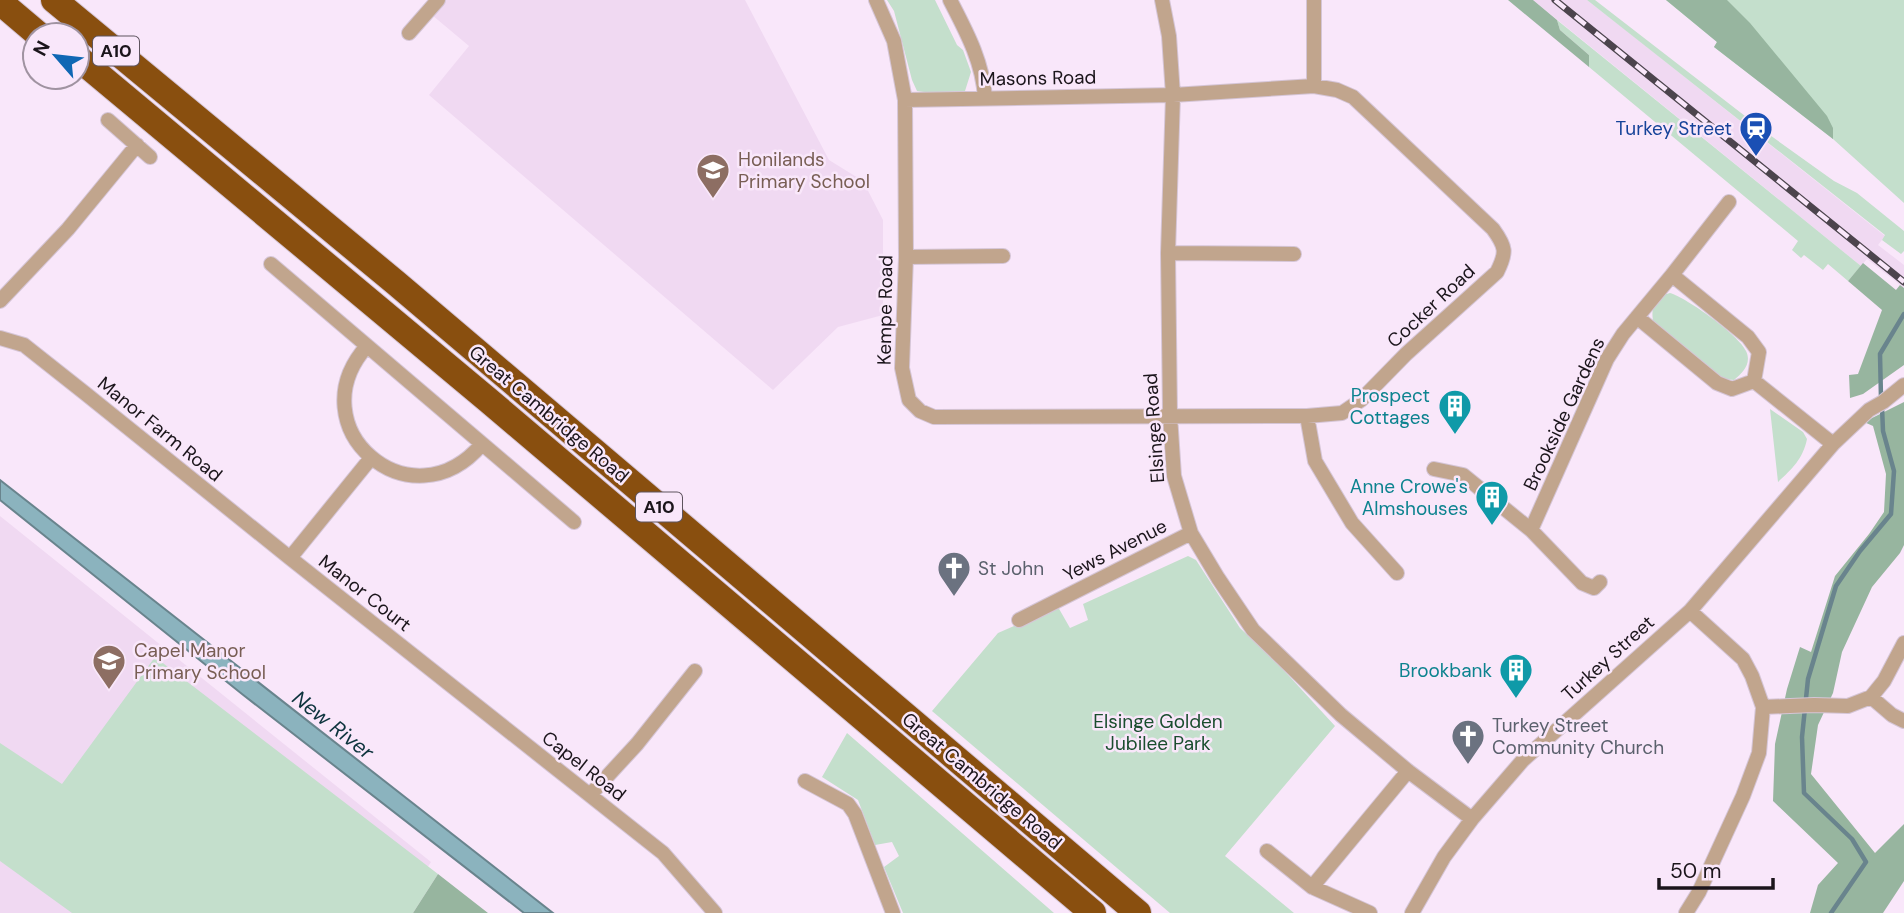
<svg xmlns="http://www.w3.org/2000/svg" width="1904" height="913" viewBox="0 0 1904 913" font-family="'DM Sans',sans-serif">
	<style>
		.built { fill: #f0d9f2 }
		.green { fill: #c4dfcc }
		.forest { fill: #97b59f }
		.water { fill: #8bb3be; stroke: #69848d; stroke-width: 2 }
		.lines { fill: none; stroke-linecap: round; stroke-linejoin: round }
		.stream { stroke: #69848d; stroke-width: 4.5 }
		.street-casing { stroke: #d5c5d6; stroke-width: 16 }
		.highway-casing { stroke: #d5c5d6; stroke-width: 28 }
		.street { stroke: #c1a58d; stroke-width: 14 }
		.highway { stroke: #894f0f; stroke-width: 26 }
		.rail-casing { stroke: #4c444d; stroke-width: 7 }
		.rail { stroke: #f9e7fa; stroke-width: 4.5; stroke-dasharray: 13; stroke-linecap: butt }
		.labels { text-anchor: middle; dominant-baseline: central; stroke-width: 5; stroke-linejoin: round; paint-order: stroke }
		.shield { fill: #f9e7fa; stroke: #5e545e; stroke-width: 2 }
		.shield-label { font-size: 18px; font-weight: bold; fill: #1b151b }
		.street-label { font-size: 19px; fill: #1b151b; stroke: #f9e7fa }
		.transit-label { font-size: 19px; fill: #164399; stroke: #f9e7fa; text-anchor: end }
		.education-label { font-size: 19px; fill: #785e54; stroke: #f9e7fa; text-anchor: start }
		.culture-label { font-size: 19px; fill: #0d838f; stroke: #f9e7fa; text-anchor: end }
		.worship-label { font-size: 19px; fill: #5b616d; stroke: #f9e7fa; text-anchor: start }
		.park-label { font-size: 19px; fill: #1a4d2e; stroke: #f9e7fa }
		.water-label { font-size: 21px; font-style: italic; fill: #0d333d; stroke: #f9e7fa }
	</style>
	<rect width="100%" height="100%" fill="#f9e7fa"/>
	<!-- built -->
	<path class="built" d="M 444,0 L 745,0 L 829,160 L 863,181 L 883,220 L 883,315 L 838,327 L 773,390 L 429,95 L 469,46 L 432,15 Z
		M 1533,0 L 1587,0 L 1623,28 L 1885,236 L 1878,245 L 1904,265 L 1904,288 L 1867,259 L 1861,266 Z
		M 0,516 L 431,862 L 398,913 L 0,913 Z"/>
	<!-- green -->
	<path class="green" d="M 887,0 L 935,0 L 957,45 L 963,50 L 971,72 L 965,91 L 931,93 L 917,91 L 912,80 L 894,11 Z
		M 1587,0 L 1595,0 L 1767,133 L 1834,181 L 1857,193 L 1904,231 L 1904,251 L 1901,254 L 1882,240 L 1885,235 Z
		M 1666,0 L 1904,0 L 1904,203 L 1833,139 L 1714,47 L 1717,42 Z
		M 1557,20 L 1594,50 L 1861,266 L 1848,281 L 1828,264 L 1823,270 L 1804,255 L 1801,258 L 1792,250 L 1798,241 L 1589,67 L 1589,55 L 1560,30 Z
		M 1670,293 C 1687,298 1739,335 1746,351 C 1752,363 1743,373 1734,380 L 1724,379 L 1654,325 C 1650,310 1653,297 1670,293 Z
		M 1770,409 L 1803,432 L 1807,439 C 1803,459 1792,469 1778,482 Z
		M 1188,556 L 1196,560 L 1240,628 L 1279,665 L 1335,726 L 1225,856 L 1294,913 L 1170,913 L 932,711 L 998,633 L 1058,607 L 1070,628 L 1088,620 L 1083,604 Z
		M 155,657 L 438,874 L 413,913 L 72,913 L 0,861 L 0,743 L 62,784 Z
		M 847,733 L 1054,913 L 903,913 L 884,867 L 899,856 L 892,842 L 875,845 L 858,800 L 822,777 Z"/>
	<!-- forest -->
	<path class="forest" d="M 1508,0 L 1533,0 L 1557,20 L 1560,30 L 1589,55 L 1589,67 Z
		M 1666,0 L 1727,0 L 1750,23 L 1827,116 L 1833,128 L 1833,139 L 1714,47 L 1717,42 Z
		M 1863,263 L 1896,290 L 1900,285 L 1904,288 L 1904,365 L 1863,394 L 1850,398 L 1849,375 L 1858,374 L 1882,310 L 1848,281 Z
		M 1904,402 L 1904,545 L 1900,553 L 1872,587 L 1842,652 L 1833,693 L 1818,725 L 1811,774 L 1875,853 L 1904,824 L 1904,881 L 1883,913 L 1810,913 L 1818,885 L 1838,863 L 1773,801 L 1775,744 L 1787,689 L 1800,647 L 1811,652 L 1835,576 L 1869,534 L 1884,512 L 1886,474 L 1873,426 L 1864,422 Z
		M 438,874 L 488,913 L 413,913 Z"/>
	<!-- water -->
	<path class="water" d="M 0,480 L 553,913 L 524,913 L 242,694 L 0,500 Z"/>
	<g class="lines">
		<!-- stream -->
		<path class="stream" d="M 1881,398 L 1880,354 L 1904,314
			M 1831,913 L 1866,862 L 1852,839 L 1804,793 L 1802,737 L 1808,679 L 1836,586 L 1860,551 L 1891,514 L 1894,471 L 1883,431 L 1882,407"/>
		<defs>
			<path id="street" d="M 876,0 L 894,41 L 905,100 L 906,257 L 902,368 L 909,400 L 920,411 L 934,417 L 1307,416 L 1342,413 L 1361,400 L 1406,354 L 1497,272 C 1507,252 1506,247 1493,229 L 1353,97 L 1337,90 L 1314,86 L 1173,95 L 905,100
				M 950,0 C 966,31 983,62 985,98
				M 1162,0 L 1169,36 L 1173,95 L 1168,253 L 1170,415 L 1174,476 L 1191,533 L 1218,578 L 1253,630 L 1341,715 L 1408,771 L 1472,819
				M 1314,0 L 1314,86
				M 409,33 L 438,0
				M 108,120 L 150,157
				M 1168,253 L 1294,254
				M 906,257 L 1003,256
				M 271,264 L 574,522
				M 1672,275 L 1748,337 L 1759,352 L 1754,381
				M 0,301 L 68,229 L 137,145
				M 1637,317 L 1717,383 L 1732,389 L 1754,381 L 1833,444
				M 0,338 L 24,345 L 86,394 L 290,558 L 663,853 L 715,913
				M 367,346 C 295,427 411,528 482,444
				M 1307,416 L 1315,461 L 1352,523 L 1397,573
				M 1434,469 L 1463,475 L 1531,530 L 1582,583 L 1594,588 L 1600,582
				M 1531,530 L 1607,359 L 1623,334 L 1672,275 L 1729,202
				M 290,558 L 371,458
				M 1019,620 L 1191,533
				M 1871,697 L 1892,715 L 1904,721
				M 1763,707 L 1814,705 L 1848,706 L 1871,697 L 1884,681 L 1904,643
				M 805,781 L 848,804 L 855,814 L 893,913
				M 590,795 L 637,744 L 695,671
				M 1267,851 L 1312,887 L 1370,913
				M 1312,887 L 1408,771
				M 1412,913 L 1444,857 L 1472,819 L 1523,760 L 1690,611 L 1833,444 L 1869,410 L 1883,402 L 1904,385
				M 1686,913 L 1699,892 L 1743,796 L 1759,753 L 1763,707 L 1752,676 L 1743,659 L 1690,611"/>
			<path id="highway" d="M 54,0 L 396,283 L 1138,913
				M 0,2 L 39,35
				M 77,57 L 488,400 L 1093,913"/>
		</defs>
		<!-- street casing -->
		<use href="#street" class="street-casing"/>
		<!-- highway casing -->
		<use href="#highway" class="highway-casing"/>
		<!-- street -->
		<use href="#street" class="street"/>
		<!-- highway -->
		<use href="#highway" class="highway"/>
		<defs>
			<path id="rail" d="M 1555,0 L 1904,282"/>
		</defs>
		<!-- rail casing -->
		<use href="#rail" class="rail-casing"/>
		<!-- rail -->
		<use href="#rail" class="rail"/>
	</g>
	<!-- icons -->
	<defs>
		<symbol id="station-pin" viewBox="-11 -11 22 30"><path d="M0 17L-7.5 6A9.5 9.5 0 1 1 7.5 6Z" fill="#1a4fb4" stroke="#f9e7fa"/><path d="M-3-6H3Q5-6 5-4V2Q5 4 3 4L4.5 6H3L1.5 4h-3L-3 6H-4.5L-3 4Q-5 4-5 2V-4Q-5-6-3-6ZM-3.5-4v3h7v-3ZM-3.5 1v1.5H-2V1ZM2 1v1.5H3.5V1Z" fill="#fff"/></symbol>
		<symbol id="school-pin" viewBox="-11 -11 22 30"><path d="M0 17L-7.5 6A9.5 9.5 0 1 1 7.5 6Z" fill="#8d6e63" stroke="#f9e7fa"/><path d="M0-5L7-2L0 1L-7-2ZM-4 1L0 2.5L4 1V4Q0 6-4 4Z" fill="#fff"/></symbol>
		<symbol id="building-pin" viewBox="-11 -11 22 30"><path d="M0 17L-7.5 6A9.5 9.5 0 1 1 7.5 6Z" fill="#0f9aa8" stroke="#f9e7fa"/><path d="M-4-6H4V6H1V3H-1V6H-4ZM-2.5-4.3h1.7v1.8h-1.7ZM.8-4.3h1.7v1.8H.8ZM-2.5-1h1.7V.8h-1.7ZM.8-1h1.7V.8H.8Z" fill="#fff"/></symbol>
		<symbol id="church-pin" viewBox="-11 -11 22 30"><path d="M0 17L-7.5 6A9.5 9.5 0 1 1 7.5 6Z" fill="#6b7280" stroke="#f9e7fa"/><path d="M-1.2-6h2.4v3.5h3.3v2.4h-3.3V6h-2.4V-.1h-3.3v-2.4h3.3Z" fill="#fff"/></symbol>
	</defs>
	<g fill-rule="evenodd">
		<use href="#station-pin" x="1737" y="109" width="38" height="52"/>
		<use href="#school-pin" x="694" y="151" width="38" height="52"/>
		<use href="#building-pin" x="1436" y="387" width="38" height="52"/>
		<use href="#building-pin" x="1473" y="478" width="38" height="52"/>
		<use href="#church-pin" x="935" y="549" width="38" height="52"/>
		<use href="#school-pin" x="90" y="642" width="38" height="52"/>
		<use href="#building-pin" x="1497" y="651" width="38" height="52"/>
		<use href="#church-pin" x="1449" y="717" width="38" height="52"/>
	</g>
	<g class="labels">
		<!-- shield labels -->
		<g class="shield">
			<rect x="93" y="36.5" width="46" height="29" rx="5"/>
			<rect x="636" y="492.5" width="46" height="29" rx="5"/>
		</g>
		<g class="shield-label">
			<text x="116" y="51">A10</text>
			<text x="659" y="507">A10</text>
		</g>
		<!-- street labels -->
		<g class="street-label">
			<text transform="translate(1038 78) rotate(-1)">Masons Road</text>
			<text transform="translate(1431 306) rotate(-43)">Cocker Road</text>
			<text transform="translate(885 310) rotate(-89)">Kempe Road</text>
			<text transform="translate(549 414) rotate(40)">Great Cambridge Road</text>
			<text transform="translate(1564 414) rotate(-65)">Brookside Gardens</text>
			<text transform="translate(1154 428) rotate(-94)">Elsinge Road</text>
			<text transform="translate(160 429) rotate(39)">Manor Farm Road</text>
			<text transform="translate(1115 550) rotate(-27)">Yews Avenue</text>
			<text transform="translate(365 593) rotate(38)">Manor Court</text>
			<text transform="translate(1608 658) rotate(-42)">Turkey Street</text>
			<text transform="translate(584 766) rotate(38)">Capel Road</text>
			<text transform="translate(982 781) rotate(40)">Great Cambridge Road</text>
		</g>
		<!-- transit labels -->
		<g class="transit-label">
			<text x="1732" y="128">Turkey Street</text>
		</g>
		<!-- education labels -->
		<g class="education-label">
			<text x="738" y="159">Honilands<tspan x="738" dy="22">Primary School</tspan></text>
			<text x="134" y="650">Capel Manor<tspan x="134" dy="22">Primary School</tspan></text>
		</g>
		<!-- culture labels -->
		<g class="culture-label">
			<text x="1430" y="395">Prospect<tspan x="1430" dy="22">Cottages</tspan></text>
			<text x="1468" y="486">Anne Crowe's<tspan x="1468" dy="22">Almshouses</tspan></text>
			<text x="1492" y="670">Brookbank</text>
		</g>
		<!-- worship labels -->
		<g class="worship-label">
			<text x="978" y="568">St John</text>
			<text x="1492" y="725">Turkey Street<tspan x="1492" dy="22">Community Church</tspan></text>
		</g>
		<!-- park labels -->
		<g class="park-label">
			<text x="1158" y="721">Elsinge Golden<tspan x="1158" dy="22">Jubilee Park</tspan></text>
		</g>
		<!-- water labels -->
		<g class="water-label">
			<text transform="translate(333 725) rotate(38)">New River</text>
		</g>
	</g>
	<!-- north arrow -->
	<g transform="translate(56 56) rotate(298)"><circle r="33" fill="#f9e7fa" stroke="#a093a1" stroke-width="2"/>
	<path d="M0-5L12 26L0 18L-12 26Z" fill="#1067b4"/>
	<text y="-10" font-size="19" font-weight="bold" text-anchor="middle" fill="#1b151b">N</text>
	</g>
	<!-- scale -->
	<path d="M1659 878v10h114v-10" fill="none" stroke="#1b151b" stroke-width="3.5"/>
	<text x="1670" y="878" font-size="21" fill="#1b151b" stroke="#f9e7fa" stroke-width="5" paint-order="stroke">50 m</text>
</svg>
